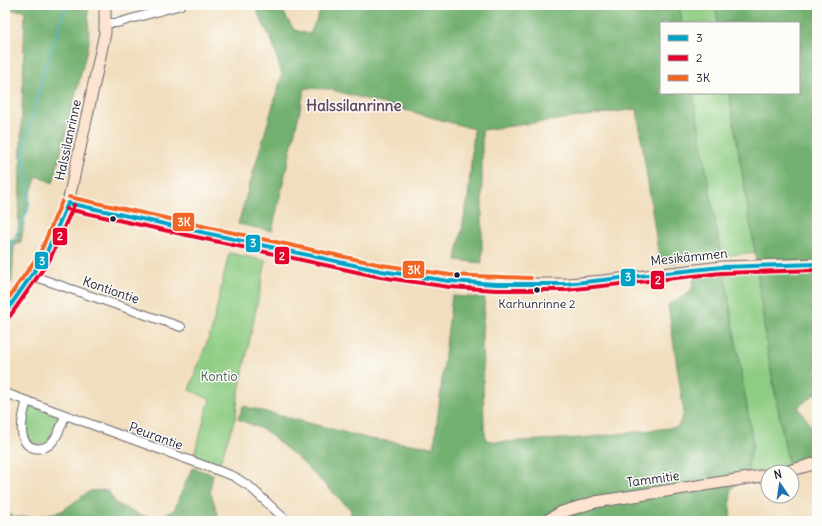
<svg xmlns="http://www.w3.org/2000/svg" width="822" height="526" viewBox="0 0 822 526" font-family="Delius,sans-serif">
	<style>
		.green { fill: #8dcc82; stroke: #58775e }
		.forest { fill: #72b070; stroke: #4a6956 }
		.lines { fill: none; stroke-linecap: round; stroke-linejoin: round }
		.stream { stroke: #43b3bd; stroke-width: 2 }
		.street-casing { stroke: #6a6469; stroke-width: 10 }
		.secondary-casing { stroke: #6a6469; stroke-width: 13 }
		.street { stroke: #fff; stroke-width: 8 }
		.secondary { stroke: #fde4d1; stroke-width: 11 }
		.bus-1-casing { stroke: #fdfcf7; stroke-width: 7 }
		.bus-2-casing { stroke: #fdfcf7; stroke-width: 7 }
		.bus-3-casing { stroke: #fdfcf7; stroke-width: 7 }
		.bus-1 { stroke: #02a2c7; stroke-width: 4 }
		.bus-2 { stroke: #e4002b; stroke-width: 4 }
		.bus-3 { stroke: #f26522; stroke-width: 4 }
		.bus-dot { fill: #22223b; stroke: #fdfcf7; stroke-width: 1.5 }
		.labels { text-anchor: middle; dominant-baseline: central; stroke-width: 3; stroke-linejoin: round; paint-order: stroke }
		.bus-label { font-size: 12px; fill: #22223b; stroke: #fdfcf7 }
		.street-label { font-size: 13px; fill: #22223b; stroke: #fdfcf7 }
		.park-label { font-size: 13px; fill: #475e54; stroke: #fdfcf7 }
		.quarter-label { font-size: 15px; font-weight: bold; fill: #644964; stroke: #fdfcf7 }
		.line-badge { stroke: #fdfcf7; stroke-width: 1.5 }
		.badge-label { font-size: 11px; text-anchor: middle; font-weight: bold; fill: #fff }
	</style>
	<rect width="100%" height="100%" fill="#fdfcf7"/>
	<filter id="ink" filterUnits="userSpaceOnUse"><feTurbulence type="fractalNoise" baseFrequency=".025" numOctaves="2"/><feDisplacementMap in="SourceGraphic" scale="8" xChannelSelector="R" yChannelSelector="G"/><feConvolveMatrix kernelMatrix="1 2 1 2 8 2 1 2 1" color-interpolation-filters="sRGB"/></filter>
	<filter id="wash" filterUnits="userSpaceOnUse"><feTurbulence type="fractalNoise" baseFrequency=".012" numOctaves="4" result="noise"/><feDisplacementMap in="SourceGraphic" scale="16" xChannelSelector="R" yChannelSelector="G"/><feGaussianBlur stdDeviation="0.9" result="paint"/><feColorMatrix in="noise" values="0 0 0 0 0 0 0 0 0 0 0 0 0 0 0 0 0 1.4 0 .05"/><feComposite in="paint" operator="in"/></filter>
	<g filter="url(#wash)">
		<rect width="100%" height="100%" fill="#f1debe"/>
		<!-- green -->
		<path class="green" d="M 679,5 L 715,5 L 718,23 L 682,23 Z
			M 693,93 L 729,93 L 755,252 L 721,256 Z
			M 229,253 L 266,261 L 238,396 L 236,416 L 219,465 L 194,455 L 210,399 L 189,390 L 212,329 Z
			M 757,269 L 767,349 L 789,467 L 748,474 L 748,465 L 753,444 L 724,271 Z
			M 30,405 L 59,416 L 47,443 L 38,445 C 20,437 24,420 30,405 Z"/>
		<!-- forest -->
		<path class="forest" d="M 5,5 L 88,5 L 89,42 L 53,183 L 37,176 L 27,204 L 21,242 L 14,246 L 12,282 L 5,289 L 5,241 L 18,240 L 25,11 L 5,9 Z
			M 254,5 L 279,5 L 294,30 L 310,34 L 323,5 L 679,5 L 682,23 L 661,23 L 661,93 L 693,93 L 721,256 L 660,264 L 637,109 L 482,130 L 482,263 L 456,260 L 468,198 L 474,129 L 329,89 L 305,88 L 272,231 L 238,224 L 282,75 L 272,41 Z
			M 715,5 L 817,5 L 817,392 L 798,407 L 817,435 L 817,459 L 789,467 L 767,349 L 755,252 L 729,93 L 799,93 L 799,23 L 718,23 Z
			M 724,271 L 753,444 L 748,465 L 748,474 L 731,489 L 730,521 L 351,521 L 351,510 L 301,461 L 266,431 L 238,419 L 243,406 L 370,439 L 434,447 L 452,296 L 485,298 L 482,331 L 484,426 L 486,440 L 498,442 L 582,438 L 678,427 L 684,413 L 668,305 L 691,292 L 695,275 Z
			M 192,468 L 213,474 L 210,491 L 220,521 L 5,521 L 5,512 L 15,517 L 35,517 L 62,511 L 90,491 L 108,490 L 115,503 L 140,515 L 158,518 L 174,510 Z"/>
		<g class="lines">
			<!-- stream -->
			<path class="stream" d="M 5,272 L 12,244 L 29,208 L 28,176 L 23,154 L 44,71 L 67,5"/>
		</g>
	</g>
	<g filter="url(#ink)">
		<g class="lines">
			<defs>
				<path id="street" d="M 106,23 L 117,23 L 181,5
					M 33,276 L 181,327
					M 5,393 L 233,476 L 249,486 L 287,521
					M 27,401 C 23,414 15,443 34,448 C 39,449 45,448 49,445 C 57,439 62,425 65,415"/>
				<path id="secondary" d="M 68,203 L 381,271 L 449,281 L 496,284 L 566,284 L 603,281 L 721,267 L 817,264
					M 5,313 L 45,256 L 68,203 L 105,33 L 105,5
					M 785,472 L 817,463
					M 546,521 L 562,512 L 595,502 L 768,475"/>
			</defs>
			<!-- street casing -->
			<use href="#street" class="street-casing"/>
			<!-- secondary casing -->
			<use href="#secondary" class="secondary-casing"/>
			<!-- street -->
			<use href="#street" class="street"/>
			<!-- secondary -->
			<use href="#secondary" class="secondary"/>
			<defs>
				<path id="bus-1" d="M 68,203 L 381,271 L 449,281 L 496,284 L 566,284 L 721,267 L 817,264
					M 5,313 L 45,256 L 68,203"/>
				<path id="bus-2" d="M 67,209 L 380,277 L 449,287 L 496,290 L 566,290 L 721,273 L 817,270
					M 10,316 L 50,259 L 74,205"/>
				<path id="bus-3" d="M 69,197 L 382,265 L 450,275 L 531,278
					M 5,303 L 40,253 L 62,201"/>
			</defs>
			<!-- bus-1 casing -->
			<use href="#bus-1" class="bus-1-casing"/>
			<!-- bus-2 casing -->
			<use href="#bus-2" class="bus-2-casing"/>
			<!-- bus-3 casing -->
			<use href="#bus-3" class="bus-3-casing"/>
			<!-- bus-1 -->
			<use href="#bus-1" class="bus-1"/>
			<!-- bus-2 -->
			<use href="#bus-2" class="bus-2"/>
			<!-- bus-3 -->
			<use href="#bus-3" class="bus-3"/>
		</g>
	</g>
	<!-- markers -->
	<g class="bus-dot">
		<circle cx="113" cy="219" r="3.5"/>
		<circle cx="457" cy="275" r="3.5"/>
		<circle cx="537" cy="290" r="3.5"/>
	</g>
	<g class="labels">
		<!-- bus labels -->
		<g class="bus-label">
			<text x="537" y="303">Karhunrinne 2</text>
		</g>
		<!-- street labels -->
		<g class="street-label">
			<text transform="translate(68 140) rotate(-78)">Halssilanrinne</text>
			<text transform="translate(689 257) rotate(-6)">Mesikämmen</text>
			<text transform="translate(111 290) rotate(19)">Kontiontie</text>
			<text transform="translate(156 436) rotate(20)">Peurantie</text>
			<text transform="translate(653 479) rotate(-8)">Tammitie</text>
		</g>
		<!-- park labels -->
		<g class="park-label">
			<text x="219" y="376">Kontio</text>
		</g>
		<!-- quarter labels -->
		<g class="quarter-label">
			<text x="354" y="105">Halssilanrinne</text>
		</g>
	</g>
	<g class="line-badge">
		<rect x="172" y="212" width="23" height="20" rx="4" fill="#f26522"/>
		<rect x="52" y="227" width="16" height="19" rx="4" fill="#e4002b"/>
		<rect x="245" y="234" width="16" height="19" rx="4" fill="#02a2c7"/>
		<rect x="274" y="246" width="16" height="19" rx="4" fill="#e4002b"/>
		<rect x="34" y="251" width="15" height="19" rx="4" fill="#02a2c7"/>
		<rect x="402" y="260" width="23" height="19" rx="4" fill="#f26522"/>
		<rect x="620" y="268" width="16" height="19" rx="4" fill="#02a2c7"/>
		<rect x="650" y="270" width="15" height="20" rx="4" fill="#e4002b"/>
	</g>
	<g class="badge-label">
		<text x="184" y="226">3K</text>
		<text x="60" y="240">2</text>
		<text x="253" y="247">3</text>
		<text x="282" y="260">2</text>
		<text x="42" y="265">3</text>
		<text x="414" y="274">3K</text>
		<text x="628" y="281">3</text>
		<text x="658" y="284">2</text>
	</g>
	<!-- margin -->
	<rect width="822" height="526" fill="none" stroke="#fdfcf7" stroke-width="20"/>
	<!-- legend -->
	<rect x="660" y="22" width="140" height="72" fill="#fdfcf7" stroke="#a5a5ac"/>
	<rect x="668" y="35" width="20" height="6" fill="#02a2c7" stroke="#a5a5ac"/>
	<text x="696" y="42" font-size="12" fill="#22223b">3</text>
	<rect x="668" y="55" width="20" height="6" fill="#e4002b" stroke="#a5a5ac"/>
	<text x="696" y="62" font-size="12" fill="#22223b">2</text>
	<rect x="668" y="75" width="20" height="6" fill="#f26522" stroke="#a5a5ac"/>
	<text x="696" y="82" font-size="12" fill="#22223b">3K</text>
	<!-- north arrow -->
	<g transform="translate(780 484) rotate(347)"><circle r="19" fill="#fdfcf7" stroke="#a5a5ac"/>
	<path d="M0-3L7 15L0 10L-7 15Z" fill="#1f6fb2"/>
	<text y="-6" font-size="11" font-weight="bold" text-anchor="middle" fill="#22223b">N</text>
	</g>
</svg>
